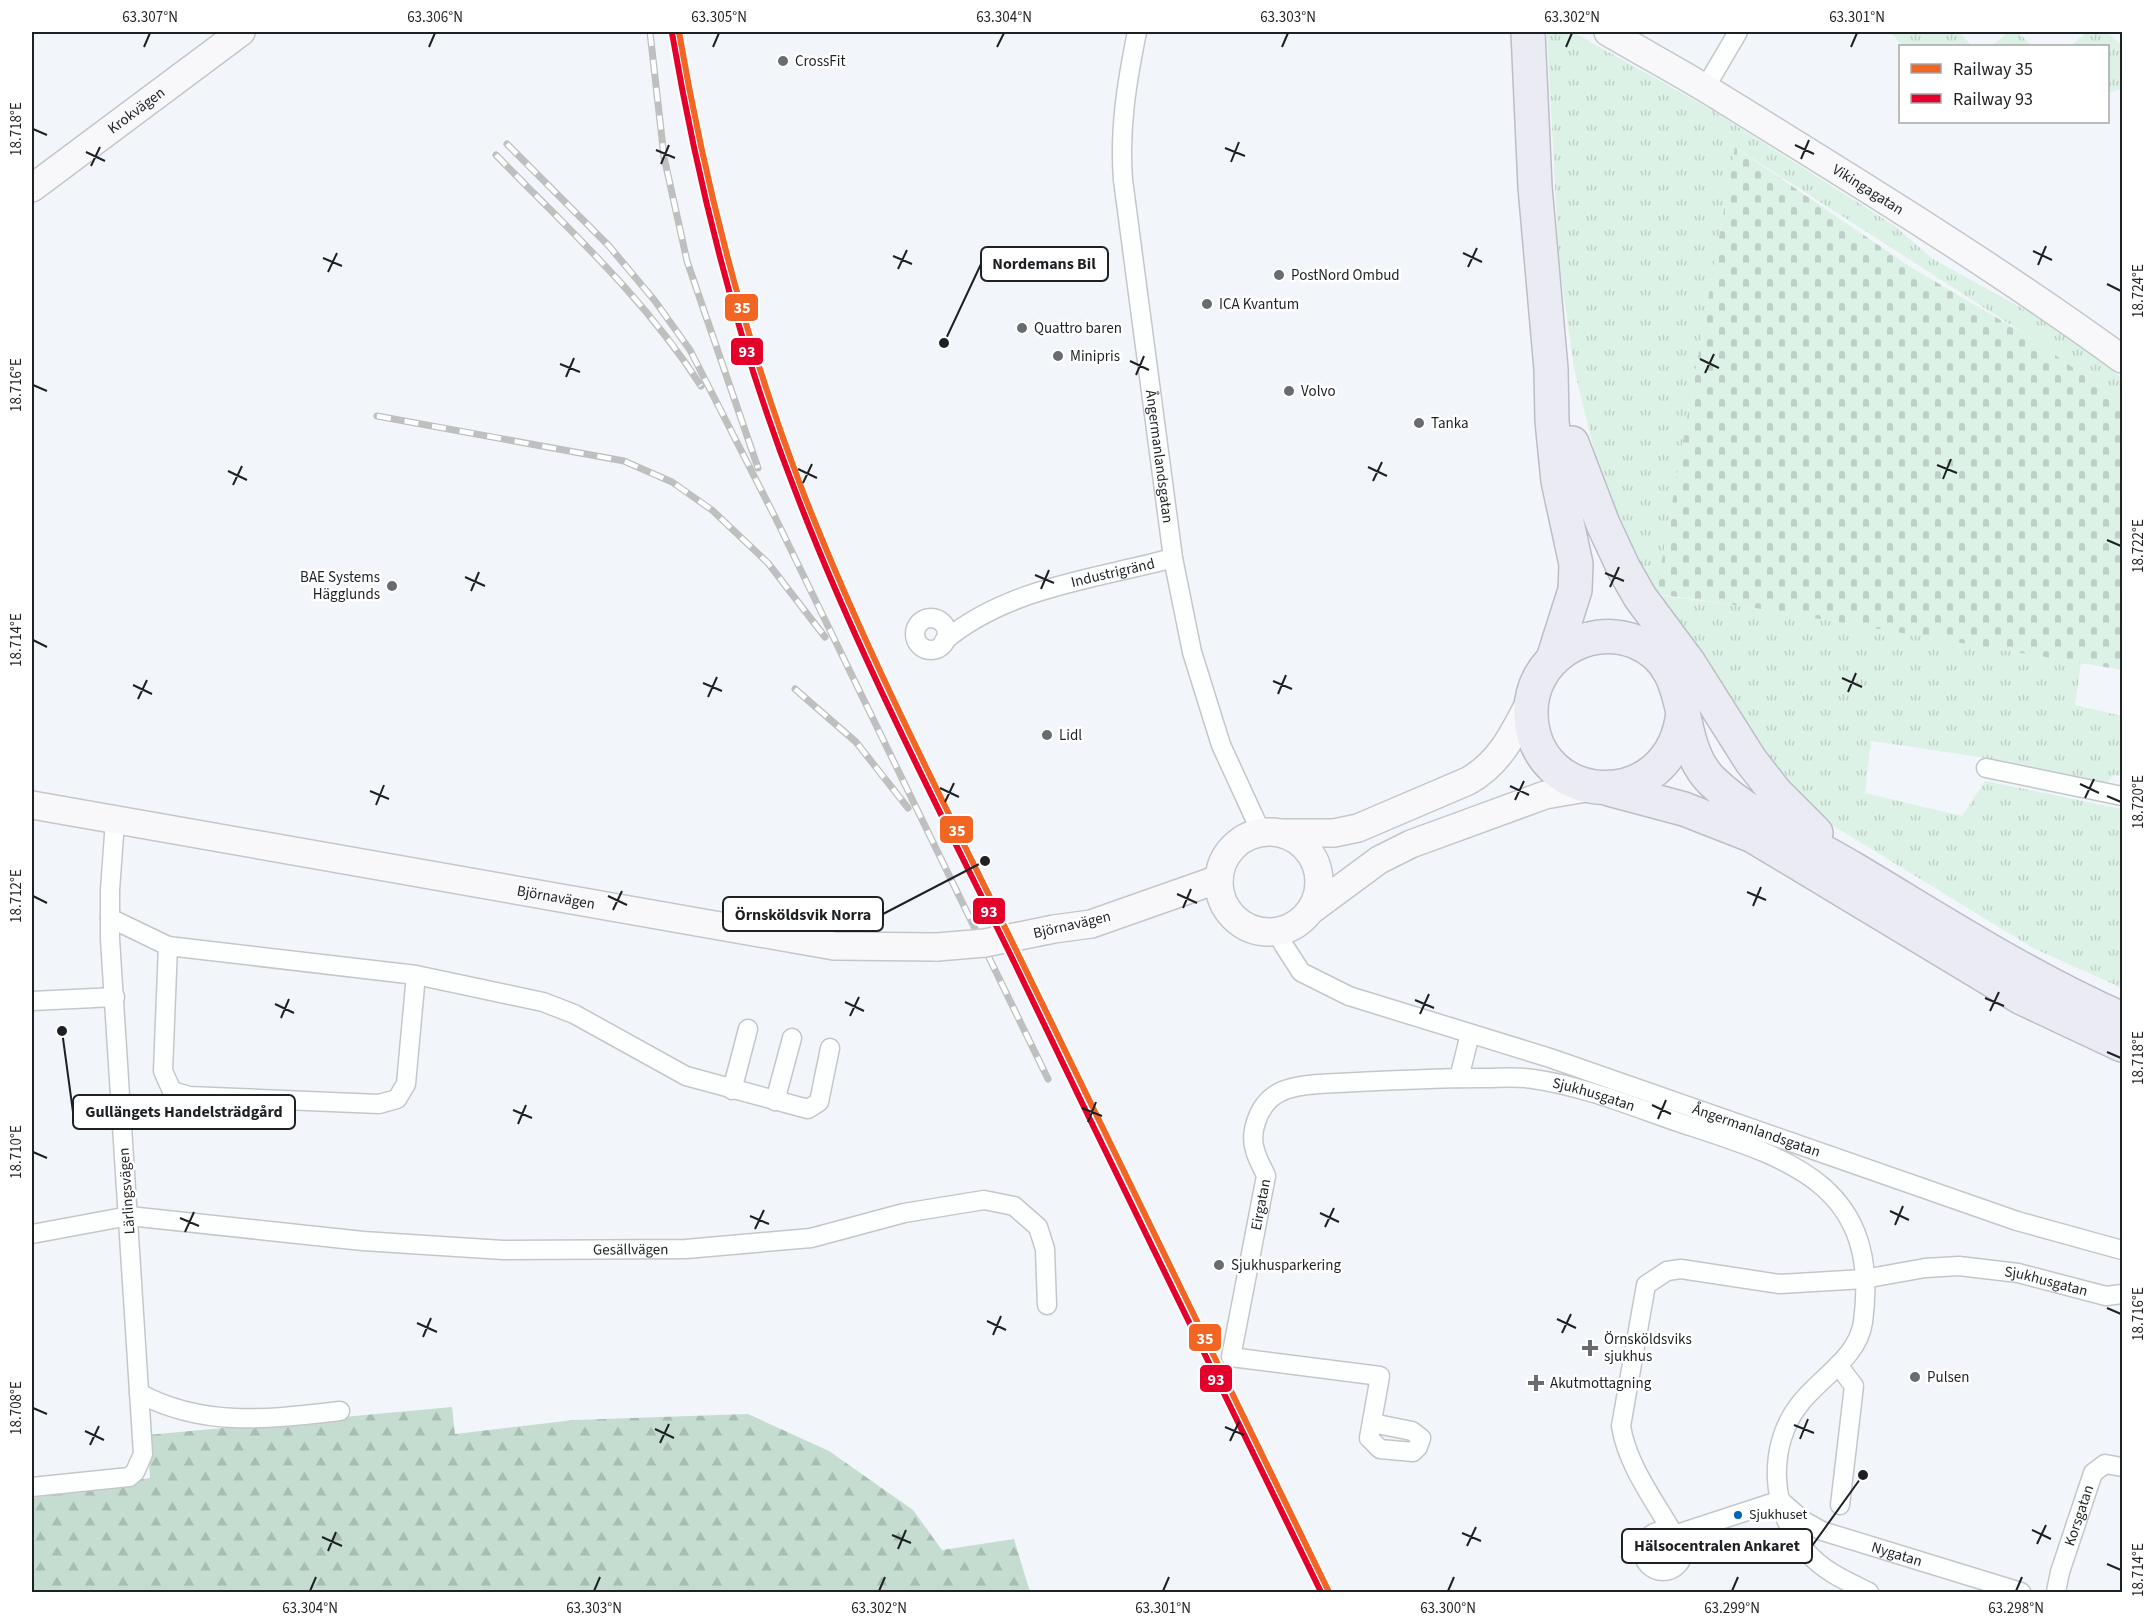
<svg xmlns="http://www.w3.org/2000/svg" width="2154" height="1624" viewBox="0 0 2154 1624" font-family="'Source Sans 3',sans-serif">
	<style>
		.grass { fill: url(#grass-tufts) }
		.forest { fill: url(#forest-firs) }
		.cemetery { fill: url(#cemetery-stones) }
		.lines { fill: none; stroke-linecap: round; stroke-linejoin: round }
		.street-casing { stroke: #c4c7ca; stroke-width: 21 }
		.secondary-casing { stroke: #c4c7ca; stroke-width: 30 }
		.highway-casing { stroke: #bcbdc7; stroke-width: 36 }
		.street { stroke: #fdfefe; stroke-width: 18 }
		.secondary { stroke: #f8f8fb; stroke-width: 27 }
		.highway { stroke: #ebebf4; stroke-width: 33 }
		.rail-casing { stroke: #bec0c0; stroke-width: 7 }
		.rail { stroke: #fff; stroke-width: 4.5; stroke-dasharray: 14; stroke-linecap: butt }
		.secondary-bridge-casing { stroke: #c4c7ca; stroke-width: 30; stroke-linecap: butt }
		.secondary-bridge { stroke: #f8f8fb; stroke-width: 27 }
		.rail-1-casing { stroke: #fff; stroke-width: 10 }
		.rail-2-casing { stroke: #fff; stroke-width: 10 }
		.rail-1 { stroke: #f26522; stroke-width: 6 }
		.rail-2 { stroke: #e4002b; stroke-width: 6 }
		.ticks { fill: none; stroke: #1e2124; stroke-width: 2 }
		.poi-dot { fill: #686c6f; stroke: #fff; stroke-width: 2 }
		.bus-dot { fill: #0065bd; stroke: #fff; stroke-width: 2 }
		.labels { text-anchor: middle; dominant-baseline: central; stroke-width: 5; stroke-linejoin: round; paint-order: stroke }
		.bus-label { font-size: 14px; fill: #1e2124; stroke: #fff; text-anchor: start }
		.poi-label { font-size: 15px; fill: #1e2124; stroke: #fff; text-anchor: start }
		.street-label { font-size: 15px; fill: #1e2124; stroke: #fff }
		.leader { fill: none; stroke: #1e2124; stroke-width: 2 }
		.callout-dot { fill: #1e2124; stroke: #fff; stroke-width: 2 }
		.callout { fill: #fff; stroke: #1e2124; stroke-width: 2 }
		.callout-label { font-size: 16px; text-anchor: middle; font-weight: bold; fill: #1e2124 }
		.line-badge { stroke: #fff; stroke-width: 2 }
		.badge-label { font-size: 16px; text-anchor: middle; font-weight: bold; fill: #fff }
		.neatline { fill: none; stroke: #1e2124; stroke-width: 2 }
		.ticks-label { font-size: 15px; text-anchor: middle; fill: #1e2124 }
	</style>
	<defs>
		<pattern id="grass-tufts" width="24" height="20" patternUnits="userSpaceOnUse" patternTransform="scale(1.5)"><rect width="24" height="20" fill="#ddf2e7"/><path d="M3 7l-1-3M5 7V3M7 7l1-3M15 17l-1-3M17 17v-4M19 17l1-3" fill="none" stroke="#bdcfc6"/></pattern>
		<pattern id="forest-firs" width="22" height="20" patternUnits="userSpaceOnUse" patternTransform="scale(1.5)"><rect width="22" height="20" fill="#c4ddd0"/><path d="M5 1l3.5 6h-7zM16 11l3.5 6h-7z" fill="#a8bdb2"/></pattern>
		<pattern id="cemetery-stones" width="16" height="16" patternUnits="userSpaceOnUse" patternTransform="scale(1.5)"><rect width="16" height="16" fill="#ddf2e7"/><path d="M2 7V4a2 2 0 0 1 4 0v3zM10 15v-3a2 2 0 0 1 4 0v3z" fill="#bdcfc6"/></pattern>
	</defs>
	<rect width="100%" height="100%" fill="#f2f6fa"/>
	<!-- grass -->
	<path class="grass" d="M 1547,32 L 1573,32 L 1710,109 L 1895,226 L 1933,259 L 2051,324 L 2122,378 L 2122,402 L 2031,338 L 1735,147 L 1656,595 L 1749,607 L 2081,663 L 2075,705 L 2122,716 L 2122,776 L 2113,775 L 2107,783 L 1987,758 L 1871,741 L 1865,793 L 1962,816 L 1985,781 L 2122,809 L 2122,988 L 2033,948 L 1801,806 L 1672,660 L 1605,495 L 1574,368 L 1559,262 Z
		M 1890,32 L 1959,32 L 1972,46 L 1903,46 Z
		M 2008,32 L 2018,32 L 2032,46 L 1992,46 Z
		M 2088,32 L 2107,32 L 2122,46 L 2121,89 L 2108,93 L 2108,46 L 2070,46 Z"/>
	<!-- forest -->
	<path class="forest" d="M 452,1407 L 455,1434 L 574,1420 L 748,1414 L 829,1451 L 913,1510 L 942,1550 L 1014,1539 L 1030,1592 L 32,1592 L 32,1498 L 150,1478 L 147,1435 Z"/>
	<!-- cemetery -->
	<path class="cemetery" d="M 1735,147 L 1909,266 L 2031,338 L 2122,402 L 2122,670 L 1749,607 L 1656,594 Z"/>
	<g class="lines">
		<defs>
			<g id="street">
				<path id="s1" d="M 1137,32 C 1127,81 1119,129 1123,180 L 1173,558 L 1192,652 L 1221,745 L 1261,832"/>
				<path d="M 1705,88 L 1738,32"/>
				<circle cx="931" cy="634" r="16"/>
				<path id="s2" d="M 944,641 C 1008,587 1096,579 1173,558"/>
				<path d="M 1986,768 L 2122,796"/>
				<path d="M 110,918 L 168,946 L 416,975 L 543,1002 L 574,1014 L 686,1076 L 808,1109 L 819,1102 L 830,1048"/>
				<path id="s3" d="M 1278,931 L 1283,944 L 1301,972 L 1349,996 L 1550,1058 L 2017,1221 L 2122,1250"/>
				<path d="M 168,946 L 163,1071 L 172,1091 L 189,1096 L 379,1104 L 397,1099 L 406,1084 L 416,975"/>
				<path d="M 32,1001 L 115,997"/>
				<path d="M 1459,1078 L 1470,1034"/>
				<path d="M 732,1090 L 748,1029"/>
				<path d="M 775,1101 L 792,1038"/>
				<path id="s4" d="M 32,1234 L 129,1216 L 363,1241 L 503,1250 L 686,1249 L 811,1238 L 904,1213 L 984,1200 L 1014,1206 L 1038,1227 L 1045,1249 L 1047,1305"/>
				<path d="M 1838,1365 L 1854,1386 L 1840,1505"/>
				<path d="M 139,1393 C 203,1428 270,1419 340,1411"/>
				<path id="s5" d="M 1372,1423 L 1412,1431 L 1421,1438 L 1418,1447 L 1413,1452 L 1380,1449 L 1369,1438 L 1380,1376 L 1231,1357 L 1266,1176 C 1263,1168 1257,1159 1255,1150 C 1252,1141 1253,1131 1256,1122 C 1266,1091 1289,1086 1319,1084 C 1374,1081 1428,1078 1482,1078 C 1499,1078 1517,1076 1533,1079 C 1582,1086 1629,1105 1675,1121 C 1783,1157 1882,1180 1863,1322 C 1858,1358 1819,1378 1799,1405 C 1767,1446 1770,1512 1806,1551 C 1823,1571 1846,1581 1869,1592"/>
				<path d="M 32,1487 L 129,1477 L 135,1472 L 143,1454 L 110,939 L 110,890 L 115,821"/>
				<path id="s6" d="M 1781,1500 L 1674,1535 C 1655,1501 1627,1465 1621,1426 L 1646,1285 L 1667,1271 L 1681,1269 L 1780,1284 L 1864,1279 L 1925,1268 L 1959,1266 L 2018,1273 L 2106,1296 L 2122,1294"/>
				<path id="s7" d="M 1782,1502 L 1804,1521 L 1822,1531 L 2021,1592"/>
				<circle cx="1663" cy="1551" r="20"/>
				<path id="s8" d="M 2056,1592 L 2060,1572 L 2093,1473 L 2105,1464 L 2122,1467"/>
			</g>
			<g id="secondary">
				<path id="s9" d="M 1608,32 C 1642,52 1677,71 1710,91 C 1849,177 1990,263 2122,359"/>
				<path id="s10" d="M 32,188 L 241,32"/>
				<path id="s11" d="M 32,805 L 834,946 L 937,947"/>
				<circle cx="1269" cy="882" r="50"/>
				<path d="M 1281,833 L 1334,833 L 1358,828 L 1468,781 C 1502,762 1515,730 1532,698"/>
				<path d="M 1310,911 L 1379,860 L 1411,844 L 1545,795 L 1592,787"/>
				<path d="M 1054,929 L 1091,924 L 1219,879"/>
			</g>
			<path id="highway" d="M 1528,32 L 1535,187 L 1551,369 L 1552,421 L 1558,481 L 1576,564 L 1575,590 L 1553,659
				M 1572,443 L 1603,524 L 1624,569 L 1640,597 L 1689,663 L 1751,761 L 1776,793 L 1816,833
				M 1683,712 C 1672,817 1532,808 1531,713 C 1530,660 1586,622 1636,642 C 1697,667 1671,741 1712,781 C 1751,819 1806,840 1852,868 C 1941,921 2027,977 2122,1019
				M 1609,789 L 1684,809 L 1753,836 L 2022,998 L 2122,1045"/>
		</defs>
		<!-- street casing -->
		<use href="#street" class="street-casing"/>
		<!-- secondary casing -->
		<use href="#secondary" class="secondary-casing"/>
		<!-- highway casing -->
		<use href="#highway" class="highway-casing"/>
		<!-- street -->
		<use href="#street" class="street"/>
		<!-- secondary -->
		<use href="#secondary" class="secondary"/>
		<!-- highway -->
		<use href="#highway" class="highway"/>
		<defs>
			<path id="rail" d="M 650,32 L 664,157 L 687,261 L 758,468
				M 507,144 L 609,246 L 655,301 L 690,350 L 776,519 L 1048,1079
				M 496,155 C 570,231 643,296 701,386
				M 377,416 L 624,461 L 672,482 L 712,510 L 768,563 L 825,637
				M 795,689 L 856,742 L 908,808"/>
		</defs>
		<!-- rail casing -->
		<use href="#rail" class="rail-casing"/>
		<!-- rail -->
		<use href="#rail" class="rail"/>
		<defs>
			<path id="secondary-bridge" d="M 937,947 L 985,943 L 1054,929"/>
		</defs>
		<!-- secondary-bridge casing -->
		<use href="#secondary-bridge" class="secondary-bridge-casing"/>
		<!-- secondary-bridge -->
		<use href="#secondary-bridge" class="secondary-bridge"/>
		<defs>
			<path id="rail-1" d="M 679,32 C 706,189 746,344 803,492 C 865,651 944,803 1019,956 C 1123,1168 1225,1380 1329,1592"/>
			<path id="rail-2" d="M 672,33 C 699,190 738,345 796,493 C 858,655 939,809 1015,964 C 1116,1174 1218,1384 1321,1592"/>
		</defs>
		<!-- rail-1 casing -->
		<use href="#rail-1" class="rail-1-casing"/>
		<!-- rail-2 casing -->
		<use href="#rail-2" class="rail-2-casing"/>
		<!-- rail-1 -->
		<use href="#rail-1" class="rail-1"/>
		<!-- rail-2 -->
		<use href="#rail-2" class="rail-2"/>
	</g>
	<!-- ticks -->
	<path class="ticks" d="M 144,47 L 150,33M 429,47 L 435,33M 713,47 L 719,33M 997,47 L 1004,33M 1282,47 L 1288,33M 1566,47 L 1572,33M 1851,47 L 1857,33M 33,129 L 47,135M 1795,145 L 1814,154M 1225,148 L 1245,156M 656,150 L 675,158M 86,152 L 105,161M 1801,159 L 1809,140M 1231,162 L 1239,142M 661,164 L 669,145M 91,166 L 100,147M 2033,251 L 2052,260M 1463,253 L 1482,262M 893,256 L 912,264M 323,258 L 342,266M 2038,265 L 2046,246M 1468,267 L 1477,248M 898,269 L 907,250M 328,272 L 337,253M 2107,284 L 2121,291M 1700,359 L 1719,368M 1130,361 L 1149,370M 560,364 L 580,372M 1705,373 L 1714,354M 1136,375 L 1144,356M 566,377 L 574,358M 33,385 L 47,391M 1937,465 L 1957,473M 1368,467 L 1387,476M 798,469 L 817,478M 228,471 L 247,480M 1943,479 L 1951,459M 1373,481 L 1382,462M 803,483 L 812,464M 233,485 L 242,466M 2107,540 L 2121,546M 1605,573 L 1624,581M 1035,575 L 1054,583M 465,577 L 485,586M 1610,587 L 1619,567M 1041,589 L 1049,570M 471,591 L 479,572M 33,640 L 47,647M 1842,678 L 1862,687M 1273,681 L 1292,689M 703,683 L 722,691M 133,685 L 152,694M 1848,692 L 1856,673M 1278,694 L 1286,675M 708,697 L 717,677M 138,699 L 147,680M 2080,784 L 2099,793M 1510,786 L 1529,795M 940,788 L 959,797M 370,791 L 389,799M 2107,796 L 2121,802M 2085,798 L 2094,779M 1515,800 L 1524,781M 945,802 L 954,783M 376,805 L 384,785M 1747,892 L 1766,900M 1177,894 L 1197,903M 33,896 L 47,903M 608,896 L 627,905M 1753,906 L 1761,887M 1183,908 L 1191,889M 613,910 L 622,891M 1985,998 L 2004,1006M 1415,1000 L 1434,1008M 845,1002 L 864,1011M 275,1004 L 294,1013M 1990,1011 L 1999,992M 1420,1014 L 1429,994M 850,1016 L 859,997M 281,1018 L 289,999M 2107,1052 L 2121,1058M 1652,1105 L 1671,1114M 1082,1108 L 1102,1116M 513,1110 L 532,1118M 1658,1119 L 1666,1100M 1088,1122 L 1096,1102M 518,1124 L 526,1105M 33,1152 L 47,1158M 1890,1211 L 1909,1220M 1320,1213 L 1339,1222M 750,1216 L 769,1224M 180,1218 L 199,1226M 1895,1225 L 1903,1206M 1325,1227 L 1334,1208M 755,1229 L 764,1210M 185,1232 L 194,1212M 2107,1308 L 2121,1314M 1557,1319 L 1576,1328M 987,1321 L 1006,1330M 417,1323 L 437,1332M 1562,1333 L 1571,1314M 993,1335 L 1001,1316M 423,1337 L 431,1318M 33,1408 L 47,1414M 1794,1425 L 1814,1433M 1225,1427 L 1244,1435M 655,1429 L 674,1438M 85,1431 L 104,1440M 1800,1439 L 1808,1419M 1230,1441 L 1239,1422M 660,1443 L 669,1424M 90,1445 L 99,1426M 2032,1530 L 2051,1539M 1462,1533 L 1481,1541M 892,1535 L 911,1543M 322,1537 L 342,1546M 2037,1544 L 2046,1525M 1467,1546 L 1476,1527M 898,1549 L 906,1530M 328,1551 L 336,1532M 2107,1564 L 2121,1570M 310,1591 L 316,1577M 594,1591 L 600,1577M 879,1591 L 885,1577M 1163,1591 L 1169,1577M 1448,1591 L 1454,1577M 1732,1591 L 1738,1577M 2016,1591 L 2022,1577"/>
	<!-- markers -->
	<g class="poi-dot">
		<circle cx="783" cy="61" r="6"/>
		<circle cx="1279" cy="275" r="6"/>
		<circle cx="1207" cy="304" r="6"/>
		<circle cx="1022" cy="328" r="6"/>
		<circle cx="1058" cy="356" r="6"/>
		<circle cx="1289" cy="391" r="6"/>
		<circle cx="1419" cy="423" r="6"/>
		<circle cx="392" cy="586" r="6"/>
		<circle cx="1047" cy="735" r="6"/>
		<circle cx="1219" cy="1265" r="6"/>
		<path d="M1587 1339h6v6h6v6h-6v6h-6v-6h-6v-6h6z"/>
		<circle cx="1915" cy="1377" r="6"/>
		<path d="M1533 1374h6v6h6v6h-6v6h-6v-6h-6v-6h6z"/>
	</g>
	<circle class="bus-dot" cx="1738" cy="1515" r="5"/>
	<g class="labels">
		<!-- bus labels -->
		<g class="bus-label">
			<text x="1749" y="1515">Sjukhuset</text>
		</g>
		<!-- poi labels -->
		<g class="poi-label">
			<text x="795" y="61">CrossFit</text>
			<text x="1291" y="275">PostNord Ombud</text>
			<text x="1219" y="304">ICA Kvantum</text>
			<text x="1034" y="328">Quattro baren</text>
			<text x="1070" y="356">Minipris</text>
			<text x="1301" y="391">Volvo</text>
			<text x="1431" y="423">Tanka</text>
			<text x="380" y="577" text-anchor="end">BAE Systems<tspan x="380" dy="17">Hägglunds</tspan></text>
			<text x="1059" y="735">Lidl</text>
			<text x="1231" y="1265">Sjukhusparkering</text>
			<text x="1604" y="1339">Örnsköldsviks<tspan x="1604" dy="17">sjukhus</tspan></text>
			<text x="1927" y="1377">Pulsen</text>
			<text x="1550" y="1383">Akutmottagning</text>
		</g>
		<!-- street labels -->
		<g class="street-label">
			<text stroke="none"><textPath href="#s10" startOffset="130">Krokvägen</textPath></text>
			<text stroke="none"><textPath href="#s9" startOffset="304">Vikingagatan</textPath></text>
			<text stroke="none"><textPath href="#s1" startOffset="428">Ångermanlandsgatan</textPath></text>
			<text stroke="none"><textPath href="#s2" startOffset="184">Industrigränd</textPath></text>
			<text stroke="none"><textPath href="#s11" startOffset="532">Björnavägen</textPath></text>
			<text transform="translate(1072 925) rotate(-13)">Björnavägen</text>
			<text stroke="none"><textPath href="#s5" startOffset="928">Sjukhusgatan</textPath></text>
			<text stroke="none"><textPath href="#s3" startOffset="530">Ångermanlandsgatan</textPath></text>
			<text transform="translate(127 1191) rotate(-94)">Lärlingsvägen</text>
			<text stroke="none"><textPath href="#s5" startOffset="486">Eirgatan</textPath></text>
			<text stroke="none"><textPath href="#s4" startOffset="602">Gesällvägen</textPath></text>
			<text stroke="none"><textPath href="#s6" startOffset="786">Sjukhusgatan</textPath></text>
			<text stroke="none"><textPath href="#s8" startOffset="80">Korsgatan</textPath></text>
			<text stroke="none"><textPath href="#s7" startOffset="128">Nygatan</textPath></text>
		</g>
	</g>
	<!-- callouts -->
	<path class="leader" d="M944 343L981 264M985 861L883 914M62 1031L73 1112M1863 1475L1812 1546"/>
	<g class="callout-dot">
		<circle cx="944" cy="343" r="6"/>
		<circle cx="985" cy="861" r="6"/>
		<circle cx="62" cy="1031" r="6"/>
		<circle cx="1863" cy="1475" r="6"/>
	</g>
	<g class="callout">
		<rect x="981" y="247" width="127" height="34" rx="6"/>
		<rect x="723" y="897" width="160" height="34" rx="6"/>
		<rect x="73" y="1095" width="222" height="34" rx="6"/>
		<rect x="1622" y="1529" width="190" height="34" rx="6"/>
	</g>
	<g class="callout-label">
		<text x="1044" y="269">Nordemans Bil</text>
		<text x="803" y="920">Örnsköldsvik Norra</text>
		<text x="184" y="1117">Gullängets Handelsträdgård</text>
		<text x="1717" y="1551">Hälsocentralen Ankaret</text>
	</g>
	<g class="line-badge">
		<rect x="724" y="293" width="35" height="29" rx="6" fill="#f26522"/>
		<rect x="730" y="337" width="34" height="29" rx="6" fill="#e4002b"/>
		<rect x="939" y="815" width="35" height="29" rx="6" fill="#f26522"/>
		<rect x="972" y="897" width="34" height="28" rx="6" fill="#e4002b"/>
		<rect x="1188" y="1323" width="34" height="29" rx="6" fill="#f26522"/>
		<rect x="1199" y="1364" width="34" height="29" rx="6" fill="#e4002b"/>
	</g>
	<g class="badge-label">
		<text x="742" y="313">35</text>
		<text x="747" y="357">93</text>
		<text x="957" y="836">35</text>
		<text x="989" y="917">93</text>
		<text x="1205" y="1344">35</text>
		<text x="1216" y="1385">93</text>
	</g>
	<!-- border -->
	<rect width="2154" height="1624" fill="none" stroke="#ffffff" stroke-width="66"/>
	<!-- legend -->
	<rect x="1899" y="45" width="210" height="78" fill="#ffffff" stroke="#a5a6a7" stroke-width="1.5"/>
	<rect x="1911" y="64" width="30" height="9" fill="#f26522" stroke="#a5a6a7" stroke-width="1.5"/>
	<text x="1953" y="75" font-size="18" fill="#1e2124">Railway 35</text>
	<rect x="1911" y="94" width="30" height="9" fill="#e4002b" stroke="#a5a6a7" stroke-width="1.5"/>
	<text x="1953" y="105" font-size="18" fill="#1e2124">Railway 93</text>
	<rect x="33" y="33" width="2088" height="1558" class="neatline"/>
	<g class="ticks-label">
		<text x="150" y="22">63.307°N</text>
		<text x="435" y="22">63.306°N</text>
		<text x="719" y="22">63.305°N</text>
		<text x="1004" y="22">63.304°N</text>
		<text x="1288" y="22">63.303°N</text>
		<text x="1572" y="22">63.302°N</text>
		<text x="1857" y="22">63.301°N</text>
		<text transform="translate(16 129) rotate(-90)" y="5">18.718°E</text>
		<text transform="translate(2138 291) rotate(-90)" y="5">18.724°E</text>
		<text transform="translate(16 385) rotate(-90)" y="5">18.716°E</text>
		<text transform="translate(2138 546) rotate(-90)" y="5">18.722°E</text>
		<text transform="translate(16 640) rotate(-90)" y="5">18.714°E</text>
		<text transform="translate(2138 802) rotate(-90)" y="5">18.720°E</text>
		<text transform="translate(16 896) rotate(-90)" y="5">18.712°E</text>
		<text transform="translate(2138 1058) rotate(-90)" y="5">18.718°E</text>
		<text transform="translate(16 1152) rotate(-90)" y="5">18.710°E</text>
		<text transform="translate(2138 1314) rotate(-90)" y="5">18.716°E</text>
		<text transform="translate(16 1408) rotate(-90)" y="5">18.708°E</text>
		<text transform="translate(2138 1570) rotate(-90)" y="5">18.714°E</text>
		<text x="310" y="1613">63.304°N</text>
		<text x="594" y="1613">63.303°N</text>
		<text x="879" y="1613">63.302°N</text>
		<text x="1163" y="1613">63.301°N</text>
		<text x="1448" y="1613">63.300°N</text>
		<text x="1732" y="1613">63.299°N</text>
		<text x="2016" y="1613">63.298°N</text>
	</g>
</svg>
